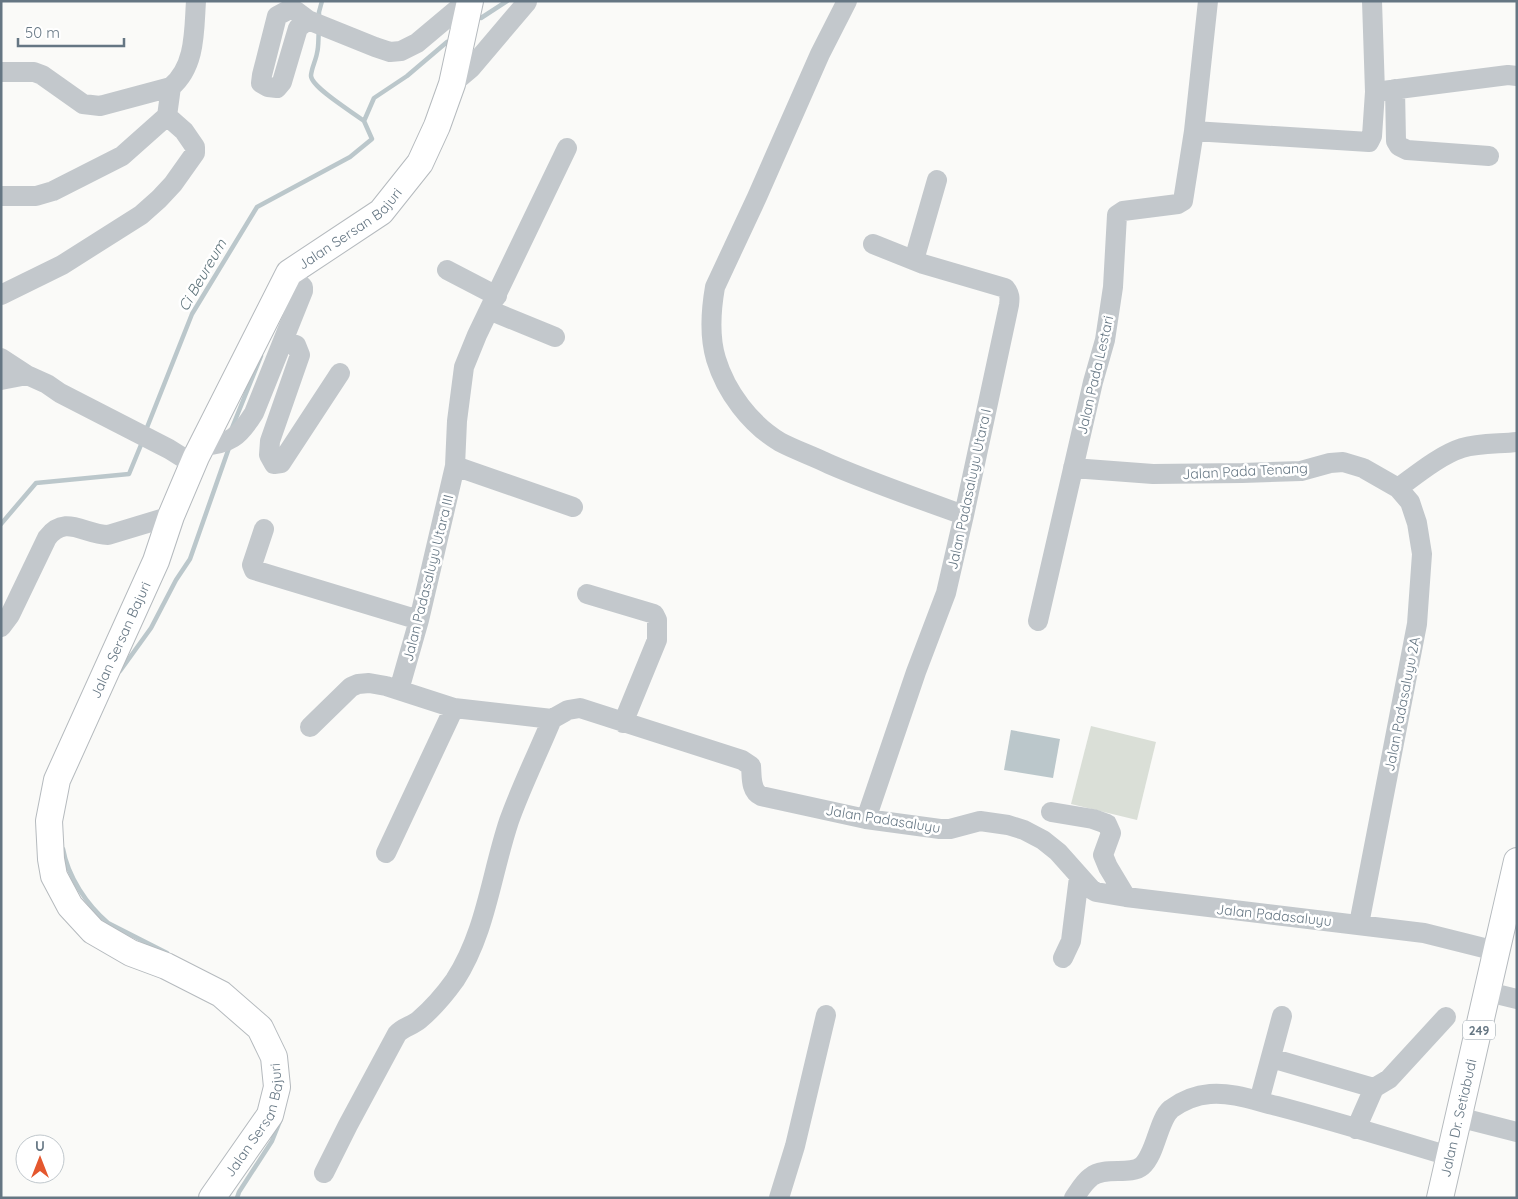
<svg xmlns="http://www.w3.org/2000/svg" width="1518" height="1199" viewBox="0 0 1518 1199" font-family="Quicksand,sans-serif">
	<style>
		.green { fill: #dadfd7 }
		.water { fill: #bbc7cb }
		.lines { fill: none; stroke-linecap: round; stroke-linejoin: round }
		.stream { stroke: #bbc7cb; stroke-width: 4.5 }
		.major-casing { stroke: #b5babe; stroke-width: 28 }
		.minor { stroke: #c3c8cc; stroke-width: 20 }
		.major { stroke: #fff; stroke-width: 26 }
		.labels { text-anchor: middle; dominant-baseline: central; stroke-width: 5; stroke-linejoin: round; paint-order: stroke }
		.shield { fill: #fff; stroke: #939fa8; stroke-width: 1 }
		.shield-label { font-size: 12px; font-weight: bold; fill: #657683 }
		.street-label { font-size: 14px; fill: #657683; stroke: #fff }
		.water-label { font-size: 15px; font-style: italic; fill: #60757c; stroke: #fff }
	</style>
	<rect width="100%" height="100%" fill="#fafaf8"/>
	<!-- green -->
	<path class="green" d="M 1091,726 L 1156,742 L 1137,820 L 1071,804 Z"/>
	<!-- water -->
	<path class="water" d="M 1011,730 L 1060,739 L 1053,778 L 1004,770 Z"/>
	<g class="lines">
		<!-- stream -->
		<path class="stream" d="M 481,18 L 507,1
			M 319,19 L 319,12 L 322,1
			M 319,30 C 318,37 319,46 317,53 C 316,60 311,69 311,76 C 312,88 354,113 364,121
			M 232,428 L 261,356
			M 146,430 L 192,314 L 257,207 L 350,157 L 372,139 L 364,121 L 374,98 L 407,76 L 447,42
			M 1,524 L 36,483 L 129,474 L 143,440
			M 120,671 L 151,628 L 176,580 L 190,559 L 230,445
			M 63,849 C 68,877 87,905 108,923 L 167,953
			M 237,1198 L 239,1192 L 272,1141 L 280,1121"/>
		<defs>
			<g id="major">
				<path id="s1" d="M 212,1198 L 270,1115 L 277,1087 L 274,1057 L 260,1028 L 221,994 L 166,966 L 131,953 L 93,931 L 70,906 L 54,876 L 51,859 L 49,821 L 57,780 L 156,561 L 171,516 L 196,457 L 289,273 L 381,212 L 420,163 L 437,126 L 452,84 L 470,1"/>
				<path id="s2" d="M 1440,1198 L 1517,861"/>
			</g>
		</defs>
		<!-- major casing -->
		<use href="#major" class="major-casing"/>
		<!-- minor -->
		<path class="minor" d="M 847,1 L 820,54 L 757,197 L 715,287 C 711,310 709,336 716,359 C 726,392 750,424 780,442 C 795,450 813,456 829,464 C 873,483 919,499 964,515
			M 1372,1 L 1375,92
			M 308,20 L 298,28 L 282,82 L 277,88 L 268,87 L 261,83 L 262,75 L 277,16 L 290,9 L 296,11 L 308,20 L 375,47 L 390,52 L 401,51 L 417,43 L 467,1
			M 1,72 L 34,72 L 42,75 L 83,104 L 100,106 L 171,87 C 196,66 194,30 196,1
			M 452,84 L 471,68 L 527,2
			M 1395,89 L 1396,141 L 1399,146 L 1407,150 L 1489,156
			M 1194,131 L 1369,142 L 1372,136 L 1375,92 L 1508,75 L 1517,76
			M 1,196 L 36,196 L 53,191 L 122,156 L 167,116
			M 914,260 L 937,180
			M 447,270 L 497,296
			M 1,295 L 62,265 L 141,215 L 159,199 L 173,184 L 195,153 L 195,147 L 184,131 L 167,116 L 171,87
			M 489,310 L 555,337
			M 283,341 L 296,345 L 300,355 L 270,441 L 269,455 L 274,464 L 281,463 L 340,373
			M 1,358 L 27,375 L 47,384 L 60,393 L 169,449 L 193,464
			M 1,380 L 27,375
			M 202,446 C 230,444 239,437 254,413 L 303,291 L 303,287 L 289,273
			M 455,466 L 573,507
			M 1073,468 L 1153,474 L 1242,473 L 1301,471 L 1330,463 L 1343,462 L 1363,468 L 1398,488 C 1416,475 1440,455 1462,448 C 1479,443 1499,444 1517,442
			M 264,529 L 252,565 L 254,570 L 419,620
			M 587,594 L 654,614 L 657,620 L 657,640 L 623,723
			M 1038,621 L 1093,382 L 1105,340 L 1113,287 L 1117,215 L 1123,211 L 1178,204 L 1183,201 L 1194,131 L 1208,1
			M 1,627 L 10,615 L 47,538 C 65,514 83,534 108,535 L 171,516
			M 399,690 L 419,620 L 455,466 L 457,421 L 464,367 L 477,335 L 567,148
			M 310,727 L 351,687 L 358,684 L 369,683 L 386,686 L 454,708 L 552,719 L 568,710 L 580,708 L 742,760 L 751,766 C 752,776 750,791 761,796 L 866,819 L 940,829 L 950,829 L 980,821 L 1008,825 L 1024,830 L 1043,840 L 1058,852 L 1091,889 L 1096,892 L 1126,897 L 1424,933 L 1496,951
			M 1051,812 L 1093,819 L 1107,824 L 1111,833 L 1103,855 L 1108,867 L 1126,897
			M 866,819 L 916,672 L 946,593 L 964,515 L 1009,305 C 1010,298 1010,294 1005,288 L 923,264 L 873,244
			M 386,853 L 454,708
			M 1359,924 L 1417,624 L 1422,554 L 1417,523 L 1410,502 L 1398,488
			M 1063,958 L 1071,941 L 1079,877
			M 1488,992 L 1517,999
			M 1271,1058 L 1374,1088
			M 1259,1101 L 1282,1016
			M 1458,1117 L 1517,1132
			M 1356,1129 L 1374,1088 L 1389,1079 L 1446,1017
			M 324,1173 L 348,1125 L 397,1034 C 403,1027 412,1026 419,1020 C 432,1009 445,994 455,980 C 486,932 491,875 509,821 C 521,787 538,753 552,719
			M 779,1198 L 795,1146 L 826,1015
			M 1074,1198 C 1079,1191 1084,1182 1091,1177 C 1105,1166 1130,1176 1142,1166 C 1156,1154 1158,1120 1171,1109 C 1182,1101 1197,1095 1210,1094 C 1232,1092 1256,1101 1277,1106 C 1335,1121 1392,1139 1449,1156"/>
		<!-- major -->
		<use href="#major" class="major"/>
	</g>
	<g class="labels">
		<!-- shield labels -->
		<rect class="shield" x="1463" y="1020.5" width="32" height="19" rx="4"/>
		<g class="shield-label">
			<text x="1479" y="1030">249</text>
		</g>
		<!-- street labels -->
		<g class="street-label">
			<text stroke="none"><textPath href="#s1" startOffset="1186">Jalan Sersan Bajuri</textPath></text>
			<text transform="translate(1095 375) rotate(-77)">Jalan Pada Lestari</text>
			<text transform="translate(1245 471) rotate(-3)">Jalan Pada Tenang</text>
			<text transform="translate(969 489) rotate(-78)">Jalan Padasaluyu Utara I</text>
			<text transform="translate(428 578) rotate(-76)">Jalan Padasaluyu Utara III</text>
			<text stroke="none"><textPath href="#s1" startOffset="706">Jalan Sersan Bajuri</textPath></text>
			<text transform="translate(1402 704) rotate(-79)">Jalan Padasaluyu 2A</text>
			<text transform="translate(883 819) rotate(9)">Jalan Padasaluyu</text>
			<text transform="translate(1274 915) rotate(6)">Jalan Padasaluyu</text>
			<text stroke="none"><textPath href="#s2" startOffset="82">Jalan Dr. Setiabudi</textPath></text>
			<text stroke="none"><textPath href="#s1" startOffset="91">Jalan Sersan Bajuri</textPath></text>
		</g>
		<!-- water labels -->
		<g class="water-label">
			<text transform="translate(202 275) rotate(-60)">Ci Beureum</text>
		</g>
	</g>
	<!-- border -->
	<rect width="1518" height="1199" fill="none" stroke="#657683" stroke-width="5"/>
	<!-- north arrow -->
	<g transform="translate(40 1159)"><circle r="24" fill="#ffffff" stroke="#c1c8cd"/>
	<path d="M0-4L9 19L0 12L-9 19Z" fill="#e4572e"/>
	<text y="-8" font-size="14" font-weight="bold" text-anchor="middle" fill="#657683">U</text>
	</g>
	<!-- scale -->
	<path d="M18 38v8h106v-8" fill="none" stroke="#657683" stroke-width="2.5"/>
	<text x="25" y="38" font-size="15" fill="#657683" stroke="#ffffff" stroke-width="4" paint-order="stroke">50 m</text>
</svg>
